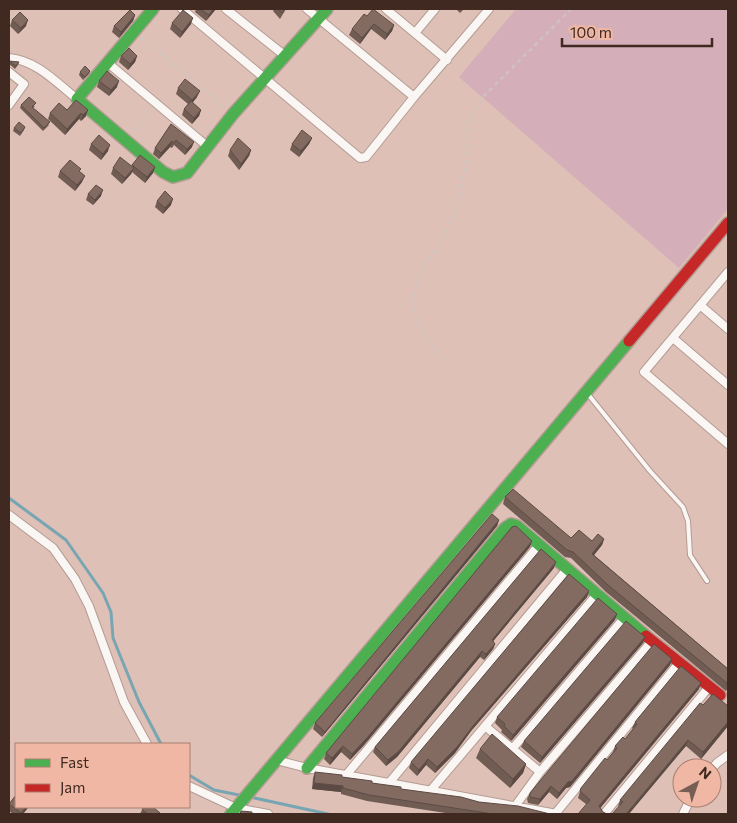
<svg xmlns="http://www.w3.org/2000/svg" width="737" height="823" viewBox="0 0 737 823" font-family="Commissioner,sans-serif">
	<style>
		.green { fill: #d4aeb9 }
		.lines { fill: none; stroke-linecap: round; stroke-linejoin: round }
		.stream { stroke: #78a5b2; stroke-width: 3 }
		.lane-casing { stroke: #b49c94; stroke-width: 6 }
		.street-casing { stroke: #b49c94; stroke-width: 10 }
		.fast-casing { stroke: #b49c94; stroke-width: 14 }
		.jam-casing { stroke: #b49c94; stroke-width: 14 }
		.path { stroke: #cfc6c3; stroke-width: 2; stroke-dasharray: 4 4; stroke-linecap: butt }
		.lane { stroke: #faf6f4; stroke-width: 4 }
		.street { stroke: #faf6f4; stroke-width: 8 }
		.fast { stroke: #4caf50; stroke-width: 11 }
		.jam { stroke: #c62828; stroke-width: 11 }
		.wall { fill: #715c54 }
		.shaded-wall { fill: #5c4b45 }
		.building { fill: #836b62; stroke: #5c4b45 }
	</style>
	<rect width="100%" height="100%" fill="#dec0b6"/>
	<!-- green -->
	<path class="green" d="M 516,9 L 728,9 L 728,209 L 679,268 L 459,77 Z"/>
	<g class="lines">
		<!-- stream -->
		<path class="stream" d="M 9,498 L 66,540 L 103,593 L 111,612 L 113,638 L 139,702 L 161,744
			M 189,775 L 214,790 L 244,796
			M 250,797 L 328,814"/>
		<defs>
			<path id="lane" d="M 587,393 L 650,471 L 683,507 L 688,521 L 690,555 L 707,581"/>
			<path id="street" d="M 182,9 L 360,158 L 366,157 L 414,97
				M 226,9 L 284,55
				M 307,9 L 414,97 L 489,9
				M 386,9 L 447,60
				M 415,33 L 435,9
				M 9,58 C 36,60 57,83 77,99
				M 108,63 L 207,146
				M 9,72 L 24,84 L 9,105
				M 728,272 L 644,372 L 728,444
				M 700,305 L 728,329
				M 673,338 L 728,385
				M 9,515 L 53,548 L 75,579 L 89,606 L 124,702 L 147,744
				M 485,726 L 540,772
				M 513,748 L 625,617
				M 276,760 L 307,768 L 557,814
				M 712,769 L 717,763 L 728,755
				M 347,774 L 539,545
				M 389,783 L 567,569
				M 189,786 L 236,808 L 268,814
				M 431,790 L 598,593
				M 516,805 L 540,772 L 652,641
				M 555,814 L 679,663
				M 604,814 L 709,687
				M 683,814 L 691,798"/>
			<path id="fast" d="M 153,9 L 77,99 L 163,172 L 173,177 L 187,173 L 233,114 L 327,9
				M 307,768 L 505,528 L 511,524 L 517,526 L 646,636
				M 231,814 L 629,341"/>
			<path id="jam" d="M 629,341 L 728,223
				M 646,636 L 720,695"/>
		</defs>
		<!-- lane casing -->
		<use href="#lane" class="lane-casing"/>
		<!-- street casing -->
		<use href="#street" class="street-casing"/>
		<!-- fast casing -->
		<use href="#fast" class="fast-casing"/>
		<!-- jam casing -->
		<use href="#jam" class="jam-casing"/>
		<!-- path -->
		<path class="path" d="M 141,37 L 226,108
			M 132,131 L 150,110
			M 444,359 L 427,341 L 416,320 L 413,304 L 416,286 L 423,268 L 444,236 L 459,199 L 468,151 L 469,121 L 482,98 L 571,9"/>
		<!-- lane -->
		<use href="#lane" class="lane"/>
		<!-- street -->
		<use href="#street" class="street"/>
		<!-- fast -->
		<use href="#fast" class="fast"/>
		<!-- jam -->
		<use href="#jam" class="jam"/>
	</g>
	<!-- wall -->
	<path class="wall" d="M 196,9 L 216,9 L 206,21 L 195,12 Z
		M 274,9 L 286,9 L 280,19 L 273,11 Z
		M 456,9 L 464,9 L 460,13 Z
		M 135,15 L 133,21 L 119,38 L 112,32 L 114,26 Z
		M 367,16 L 394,25 L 392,31 L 385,40 L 371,29 L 360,44 L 349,35 L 352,29 Z
		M 12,20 L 26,26 L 18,34 L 10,26 Z
		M 172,23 L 191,24 L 180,38 L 170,29 Z
		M 121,56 L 137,56 L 135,62 L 128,70 L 119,62 Z
		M 9,61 L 19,62 L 18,65 L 15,69 L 9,64 Z
		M 90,71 L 89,74 L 83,80 L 79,75 L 80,72 Z
		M 99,81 L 117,87 L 109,96 L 97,87 Z
		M 178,88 L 197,97 L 192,103 L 201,110 L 199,116 L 192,124 L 182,115 L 184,109 L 188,104 L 176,94 Z
		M 76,100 L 86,116 L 81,121 L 79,119 L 65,135 L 48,119 L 50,113 L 67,110 Z
		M 21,105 L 35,106 L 33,108 L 49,125 L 43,131 L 20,108 Z
		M 171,124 L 192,147 L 185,155 L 174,145 L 172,148 L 170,147 L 159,159 L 153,154 L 155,148 Z
		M 25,127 L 24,130 L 20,136 L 13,131 L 14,128 Z
		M 312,138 L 309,144 L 299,157 L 290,150 L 292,144 Z
		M 91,144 L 108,151 L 101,160 L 89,150 Z
		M 230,150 L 251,150 L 249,156 L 239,170 L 228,156 Z
		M 132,165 L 155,167 L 153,173 L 145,183 L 132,172 L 131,174 L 122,184 L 111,174 L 113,168 L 131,166 Z
		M 60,171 L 80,172 L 82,182 L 75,191 L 58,177 Z
		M 88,194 L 101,196 L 93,205 L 86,200 Z
		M 157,201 L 171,205 L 163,214 L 155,207 Z
		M 505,497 L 571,538 L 592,541 L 604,539 L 602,545 L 594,555 L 728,669 L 728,688 L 726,691 L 606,592 L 571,558 L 565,557 L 503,504 Z
		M 499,520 L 497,526 L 322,737 L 313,729 L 315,723 Z
		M 530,547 L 364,745 L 350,760 L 341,752 L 330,765 L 324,759 L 326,753 Z
		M 554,568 L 493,641 L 495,644 L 493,649 L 484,660 L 480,657 L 397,757 L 386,766 L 373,752 L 375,747 Z
		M 589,591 L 587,597 L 471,731 L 455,753 L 435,773 L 426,765 L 417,776 L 409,768 L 411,762 Z
		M 615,620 L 513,739 L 511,741 L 501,732 L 502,730 L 495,723 L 497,717 Z
		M 643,643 L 540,763 L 521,747 L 524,741 Z
		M 672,659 L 670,665 L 570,787 L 566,788 L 557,799 L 549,792 L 538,805 L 528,803 L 527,799 L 530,793 Z
		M 699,689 L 600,808 L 603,812 L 586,804 L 578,798 L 581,788 L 607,760 L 613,752 L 615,746 L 625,739 L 633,729 L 632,728 L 635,722 Z
		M 703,705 L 728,706 L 728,726 L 701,759 L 686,746 L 619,806 L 618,806 L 620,800 Z
		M 480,749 L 526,764 L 523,773 L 510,788 L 476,758 Z
		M 315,772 L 342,777 L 401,789 L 550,814 L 452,814 L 367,801 L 341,794 L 341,792 L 312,789 L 313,778 Z
		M 9,804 L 16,807 L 28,807 L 27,809 L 23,814 L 13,814 L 9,811 Z
		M 142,810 L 160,813 L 160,814 L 140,814 Z"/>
	<!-- shaded-wall -->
	<path class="shaded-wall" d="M 213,9 L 216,9 L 206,21 L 209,15 Z
		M 135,15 L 133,21 L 119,38 L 121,32 Z
		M 193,18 L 191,24 L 180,38 L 182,32 Z
		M 28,20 L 26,26 L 18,34 L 21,28 Z
		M 374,24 L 371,29 L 360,44 L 362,38 Z
		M 394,25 L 392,31 L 385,40 L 387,34 Z
		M 137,56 L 135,62 L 128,70 L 130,64 Z
		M 119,81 L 117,87 L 109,96 L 111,90 Z
		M 200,91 L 197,97 L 190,106 L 192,100 Z
		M 88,110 L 86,116 L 81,121 L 83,115 Z
		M 201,110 L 199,116 L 192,124 L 194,118 Z
		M 81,113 L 79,119 L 65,135 L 67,129 Z
		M 312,138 L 309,144 L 299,157 L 301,151 Z
		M 172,141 L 170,147 L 159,159 L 161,153 Z
		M 194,142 L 192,147 L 185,155 L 187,149 Z
		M 110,145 L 108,151 L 101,160 L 103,154 Z
		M 251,150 L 249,156 L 239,170 L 241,164 Z
		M 155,167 L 153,173 L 145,183 L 147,177 Z
		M 134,168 L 131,174 L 122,184 L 125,178 Z
		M 85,176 L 82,182 L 75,191 L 77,185 Z
		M 103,190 L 101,196 L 93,205 L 95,200 Z
		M 173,199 L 171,205 L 163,214 L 165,208 Z
		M 499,520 L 497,526 L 322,737 L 325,732 Z
		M 604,539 L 602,545 L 590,560 L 592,554 Z
		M 532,541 L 530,547 L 364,745 L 350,760 L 352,754 Z
		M 556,562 L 554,568 L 490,645 L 492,640 Z
		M 589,591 L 587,597 L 471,731 L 455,753 L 435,773 L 437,767 Z
		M 617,614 L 615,620 L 511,741 L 513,735 Z
		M 645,637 L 643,643 L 540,763 L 542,757 Z
		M 495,644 L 493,649 L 484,660 L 486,654 Z
		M 482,651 L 480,657 L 397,757 L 386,766 L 388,760 Z
		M 672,659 L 670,665 L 570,787 L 566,788 L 557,799 L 559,793 Z
		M 701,683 L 699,689 L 597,812 L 599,806 Z
		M 728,722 L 728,726 L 701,759 L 703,752 Z
		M 688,740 L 686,746 L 629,814 L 626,814 Z
		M 343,746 L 341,752 L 330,765 L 332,758 Z
		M 428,759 L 426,765 L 417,776 L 419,770 Z
		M 526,764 L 523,773 L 510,788 L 513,779 Z
		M 314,783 L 343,786 L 341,792 L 312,789 Z
		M 551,786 L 549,792 L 538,805 L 540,799 Z
		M 26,807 L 28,807 L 27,809 L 23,814 L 21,814 Z"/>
	<!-- building -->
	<path class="building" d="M 200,9 L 213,9 L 209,15 Z
		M 279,9 L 284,9 L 282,13 Z
		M 373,9 L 394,25 L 387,34 L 374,24 L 362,38 L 352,29 L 364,14 L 367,16 Z
		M 130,10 L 135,15 L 121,32 L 114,26 Z
		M 183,10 L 193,18 L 182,32 L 172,23 Z
		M 20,12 L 28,20 L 21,28 L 12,20 Z
		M 129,48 L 137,56 L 130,64 L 121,56 Z
		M 9,61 L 19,62 L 16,66 Z
		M 85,66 L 90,71 L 85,77 L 80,72 Z
		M 107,71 L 119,81 L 111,90 L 99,81 Z
		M 185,79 L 200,91 L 192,100 L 178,88 Z
		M 29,97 L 36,103 L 32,107 L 50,122 L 44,128 L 21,105 Z
		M 76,100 L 88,110 L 83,115 L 81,113 L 67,129 L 50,113 L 59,103 L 67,110 Z
		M 191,101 L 201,110 L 194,118 L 184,109 Z
		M 19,122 L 25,127 L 21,133 L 14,128 Z
		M 171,124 L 194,142 L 187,149 L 176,140 L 174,143 L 172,141 L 161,153 L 155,148 Z
		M 302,130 L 312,138 L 301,151 L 292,144 Z
		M 99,135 L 110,145 L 103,154 L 91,144 Z
		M 238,138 L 251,150 L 241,164 L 230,150 Z
		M 140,155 L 155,167 L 147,177 L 132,165 Z
		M 120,157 L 134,168 L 125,178 L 113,168 Z
		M 70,160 L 81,169 L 79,171 L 85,176 L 77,185 L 60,171 Z
		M 96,185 L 103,190 L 95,200 L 88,194 Z
		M 165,191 L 173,199 L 165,208 L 157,201 Z
		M 513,489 L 571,538 L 579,530 L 592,541 L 598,534 L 604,539 L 592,554 L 728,669 L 728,684 L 608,585 L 573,552 L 567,550 L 505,497 Z
		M 492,514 L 499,520 L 325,732 L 315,723 Z
		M 516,526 L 532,541 L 367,738 L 352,754 L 343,746 L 332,758 L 326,753 L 512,527 Z
		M 541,549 L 556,562 L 492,640 L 495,644 L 486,654 L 482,651 L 399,751 L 388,760 L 375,747 Z
		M 569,574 L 589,591 L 473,726 L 457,747 L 437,767 L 428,759 L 419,770 L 411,762 Z
		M 598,598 L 617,614 L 513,735 L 504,726 L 505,724 L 497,717 Z
		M 626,621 L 645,637 L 542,757 L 524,741 Z
		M 654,644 L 672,659 L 572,781 L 568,782 L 559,793 L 551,786 L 540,799 L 530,797 L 530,793 Z
		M 681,666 L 701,683 L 599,806 L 603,812 L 607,814 L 578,814 L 590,800 L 580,791 L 581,788 L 605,758 L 607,760 L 617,748 L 615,746 L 623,737 L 625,739 L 637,724 L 635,722 Z
		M 713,694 L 728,706 L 728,722 L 703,752 L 688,740 L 626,814 L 612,814 L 623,802 L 620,800 L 700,703 L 703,705 Z
		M 492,734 L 526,764 L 513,779 L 480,749 Z
		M 315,772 L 342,775 L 342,777 L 372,781 L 372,783 L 401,787 L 401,789 L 461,797 L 479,802 L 518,806 L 550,814 L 493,814 L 369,795 L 343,788 L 343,786 L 314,783 Z
		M 16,795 L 16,807 L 26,807 L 21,813 L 9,804 Z
		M 144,807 L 153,807 L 160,813 L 159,814 L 148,814 L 142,810 Z
		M 241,811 L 252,812 L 252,814 L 240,814 Z"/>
	<!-- border -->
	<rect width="737" height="823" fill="none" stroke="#3f2921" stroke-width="20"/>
	<!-- legend -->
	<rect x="15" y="743" width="175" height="65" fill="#f0b8a4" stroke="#a97f70"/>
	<rect x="25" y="759" width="25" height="8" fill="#4caf50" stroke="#a97f70"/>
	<text x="60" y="768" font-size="15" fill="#3f2921">Fast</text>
	<rect x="25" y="784" width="25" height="8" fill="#c62828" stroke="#a97f70"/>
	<text x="60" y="793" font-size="15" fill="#3f2921">Jam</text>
	<!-- north arrow -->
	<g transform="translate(697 783) rotate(40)"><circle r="24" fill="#f0b8a4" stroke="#a97f70"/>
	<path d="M0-4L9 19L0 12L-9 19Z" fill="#775e55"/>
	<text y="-8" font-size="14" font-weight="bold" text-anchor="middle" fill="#3f2921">N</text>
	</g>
	<!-- scale -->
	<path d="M562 38v8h150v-8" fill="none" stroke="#3f2921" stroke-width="2.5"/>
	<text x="570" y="38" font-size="15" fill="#3f2921" stroke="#f0b8a4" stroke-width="4" paint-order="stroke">100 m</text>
</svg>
